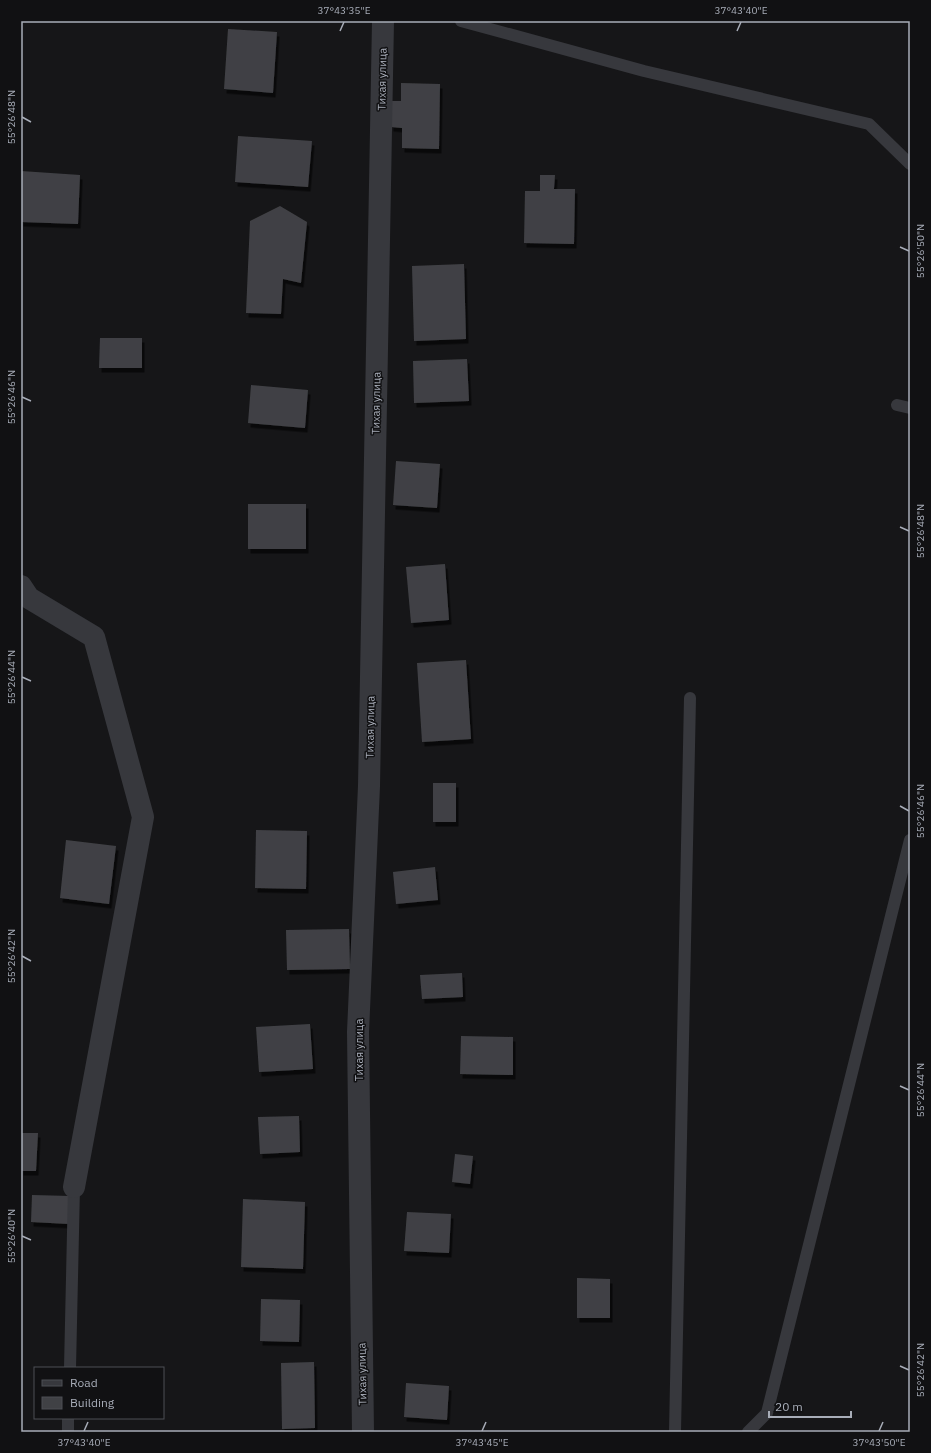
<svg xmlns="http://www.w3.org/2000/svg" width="931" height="1453" viewBox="0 0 931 1453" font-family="'IBM Plex Sans',sans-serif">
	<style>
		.building { fill: #404145; filter: url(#shadow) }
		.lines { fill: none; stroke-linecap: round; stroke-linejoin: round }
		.lane { stroke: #37383d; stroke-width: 12 }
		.street { stroke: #37383d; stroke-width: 22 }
		.ticks { fill: none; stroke: #a8adb8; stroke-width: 1.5 }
		.labels { text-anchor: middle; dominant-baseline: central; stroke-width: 3; stroke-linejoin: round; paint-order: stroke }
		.street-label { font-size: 11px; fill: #a8adb8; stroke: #111113 }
		.neatline { fill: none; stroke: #a8adb8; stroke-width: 1.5 }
		.ticks-label { font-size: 10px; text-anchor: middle; fill: #a8adb8 }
	</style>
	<defs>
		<filter id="shadow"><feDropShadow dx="2.5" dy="4.5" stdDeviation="0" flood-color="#0009"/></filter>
	</defs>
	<rect width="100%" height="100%" fill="#161618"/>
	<!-- building -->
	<path class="building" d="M 228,29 L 277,32 L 273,93 L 224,89 Z
		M 401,83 L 440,84 L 439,149 L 402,148 L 402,128 L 391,127 L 391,101 L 401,101 Z
		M 238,136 L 312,141 L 308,187 L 235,182 Z
		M 21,171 L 80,175 L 78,224 L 21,222 Z
		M 540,175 L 555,175 L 554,189 L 575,189 L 574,244 L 524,243 L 525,191 L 540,191 Z
		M 280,206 L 307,222 L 301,283 L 283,279 L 281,314 L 246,313 L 250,221 Z
		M 464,264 L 466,339 L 414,341 L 412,266 Z
		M 100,338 L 142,338 L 142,368 L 99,368 Z
		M 467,359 L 469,401 L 414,403 L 413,361 Z
		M 251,385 L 308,390 L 305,428 L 248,423 Z
		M 396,461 L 440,464 L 437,508 L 393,505 Z
		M 248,504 L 306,504 L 306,549 L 248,549 Z
		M 445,564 L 449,620 L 411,623 L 406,567 Z
		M 466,660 L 471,739 L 422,742 L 417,663 Z
		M 433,783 L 456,783 L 456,822 L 433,822 Z
		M 256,830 L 307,831 L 306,889 L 255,888 Z
		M 66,840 L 116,846 L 109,904 L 60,898 Z
		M 435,867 L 438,900 L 396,904 L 393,872 Z
		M 349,929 L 350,969 L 287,970 L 286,930 Z
		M 462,973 L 463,997 L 422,999 L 420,975 Z
		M 310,1024 L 313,1069 L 259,1072 L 256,1027 Z
		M 461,1036 L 513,1037 L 513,1075 L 460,1074 Z
		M 299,1116 L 300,1152 L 260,1154 L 258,1117 Z
		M 21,1133 L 38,1133 L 36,1171 L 21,1171 Z
		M 455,1154 L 473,1156 L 470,1184 L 452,1182 Z
		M 32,1195 L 70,1196 L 69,1224 L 31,1222 Z
		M 243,1199 L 305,1202 L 303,1269 L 241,1267 Z
		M 407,1212 L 451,1214 L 449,1253 L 404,1251 Z
		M 577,1278 L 610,1279 L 610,1318 L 577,1318 Z
		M 261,1299 L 300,1300 L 299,1342 L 260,1341 Z
		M 314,1362 L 315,1428 L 282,1429 L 281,1363 Z
		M 406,1383 L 449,1386 L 447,1420 L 404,1417 Z"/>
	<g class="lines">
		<!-- lane -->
		<path class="lane" d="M 461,21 L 644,71 L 869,124 L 910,164
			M 897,405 L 910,408
			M 70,1368 L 74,1187
			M 68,1432 L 68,1418
			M 675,1432 L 690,698
			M 748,1432 L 767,1413 L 910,840"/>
		<!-- street -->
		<path class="street" d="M 21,586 L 29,598 L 94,637 L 143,817 L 74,1187
			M 363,1432 L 358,1032 L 369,786 L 383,21"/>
	</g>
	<!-- ticks -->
	<path class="ticks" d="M 340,31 L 344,22M 737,31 L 741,22M 22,117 L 31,122M 900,247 L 909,251M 22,397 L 31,401M 900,527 L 909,531M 22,677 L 31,681M 900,806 L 909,811M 22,956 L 31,961M 900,1086 L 909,1090M 22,1236 L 31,1240M 900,1366 L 909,1370M 84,1431 L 88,1422M 482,1431 L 486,1422M 879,1431 L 883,1422"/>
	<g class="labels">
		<!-- street labels -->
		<g class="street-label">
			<text transform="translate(382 79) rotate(-89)">Тихая улица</text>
			<text transform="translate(376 403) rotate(-89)">Тихая улица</text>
			<text transform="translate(370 727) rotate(-89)">Тихая улица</text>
			<text transform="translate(359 1050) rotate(-90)">Тихая улица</text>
			<text transform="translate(362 1374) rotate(-91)">Тихая улица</text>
		</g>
	</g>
	<!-- border -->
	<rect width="931" height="1453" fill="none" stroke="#111113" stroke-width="44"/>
	<!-- legend -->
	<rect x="34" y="1367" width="130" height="52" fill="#111113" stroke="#4d4f55"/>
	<rect x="42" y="1380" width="20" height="6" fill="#37383d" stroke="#4d4f55"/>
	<text x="70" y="1387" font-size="12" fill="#a8adb8">Road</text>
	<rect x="42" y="1397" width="20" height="12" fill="#404145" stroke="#4d4f55"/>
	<text x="70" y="1407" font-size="12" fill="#a8adb8">Building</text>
	<!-- scale -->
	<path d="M769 1411v6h82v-6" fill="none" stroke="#a8adb8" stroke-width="2"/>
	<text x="775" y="1411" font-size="12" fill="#a8adb8" stroke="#111113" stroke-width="3" paint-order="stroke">20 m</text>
	<rect x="22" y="22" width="887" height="1409" class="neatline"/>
	<g class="ticks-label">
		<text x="344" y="14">37°43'35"E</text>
		<text x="741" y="14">37°43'40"E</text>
		<text transform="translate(11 117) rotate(-90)" y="4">55°26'48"N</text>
		<text transform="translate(920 251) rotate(-90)" y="4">55°26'50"N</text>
		<text transform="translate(11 397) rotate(-90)" y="4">55°26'46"N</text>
		<text transform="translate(920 531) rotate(-90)" y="4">55°26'48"N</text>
		<text transform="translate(11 677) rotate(-90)" y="4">55°26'44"N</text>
		<text transform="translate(920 811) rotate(-90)" y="4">55°26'46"N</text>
		<text transform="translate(11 956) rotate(-90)" y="4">55°26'42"N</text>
		<text transform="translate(920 1090) rotate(-90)" y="4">55°26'44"N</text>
		<text transform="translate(11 1236) rotate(-90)" y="4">55°26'40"N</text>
		<text transform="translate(920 1370) rotate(-90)" y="4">55°26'42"N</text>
		<text x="84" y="1446">37°43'40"E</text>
		<text x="482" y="1446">37°43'45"E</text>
		<text x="879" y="1446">37°43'50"E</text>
	</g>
</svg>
